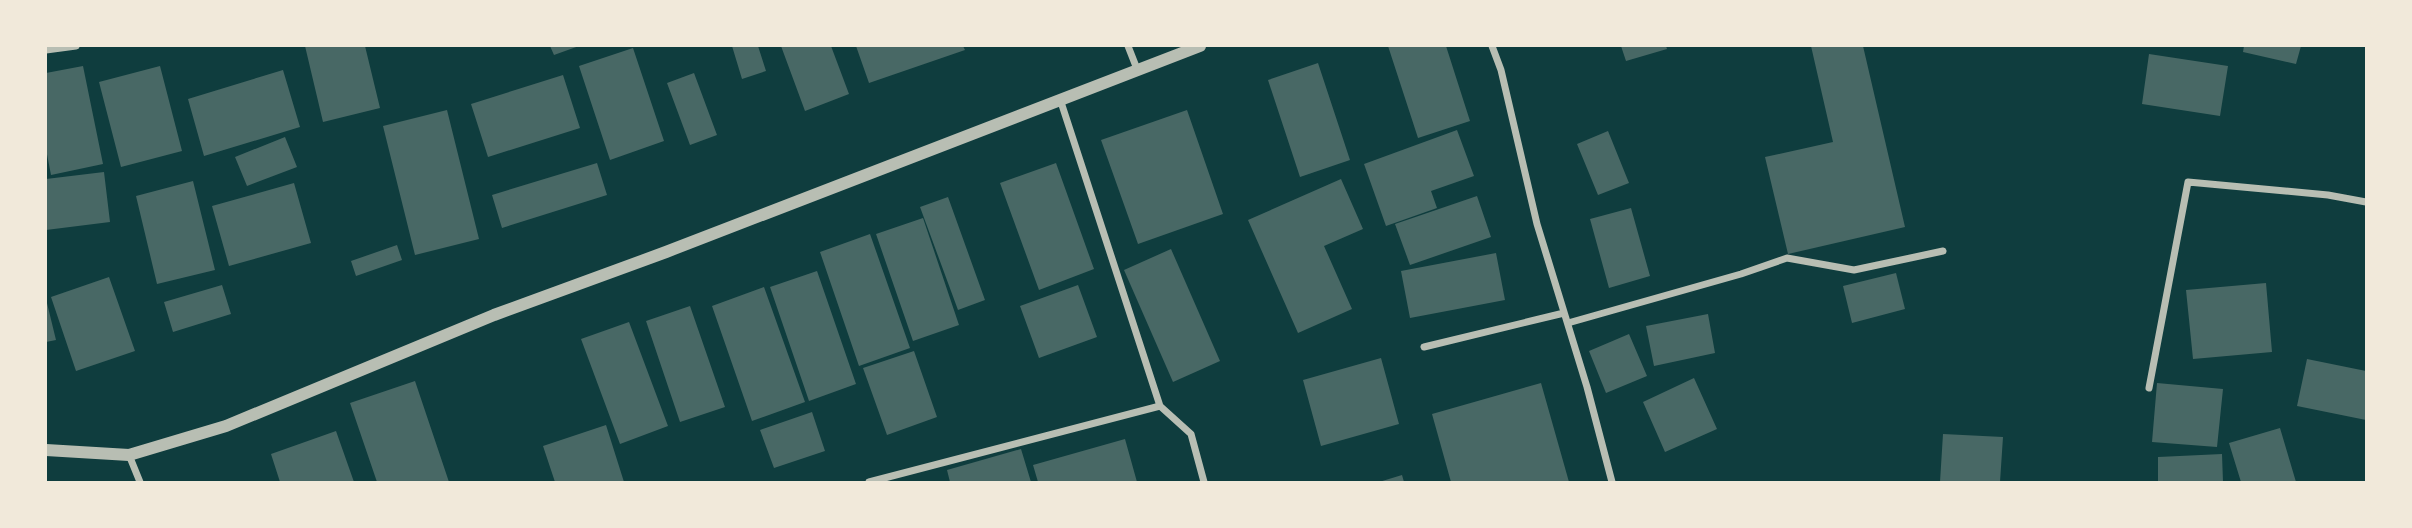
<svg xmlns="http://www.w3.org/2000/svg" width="2412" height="528" viewBox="0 0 2412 528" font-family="'Source Serif 4',serif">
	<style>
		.building { fill: #486865 }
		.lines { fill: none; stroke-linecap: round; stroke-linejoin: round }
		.minor { stroke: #b8beb3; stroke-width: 7 }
		.tertiary { stroke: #b8beb3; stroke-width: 12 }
	</style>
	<rect width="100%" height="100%" fill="#0f3d3e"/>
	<!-- building -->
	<path class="building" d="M 305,46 L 365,46 L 380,108 L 323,122 Z
		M 550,46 L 579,46 L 554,55 Z
		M 732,46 L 758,46 L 766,71 L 742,79 Z
		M 781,46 L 831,46 L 849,94 L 805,111 Z
		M 856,46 L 963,46 L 965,50 L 869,83 Z
		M 1388,46 L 1446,46 L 1470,121 L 1418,138 Z
		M 1621,46 L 1666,46 L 1667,49 L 1626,61 Z
		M 1811,46 L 1863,46 L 1905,227 L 1788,254 L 1765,157 L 1833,142 Z
		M 2244,46 L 2301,46 L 2296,64 L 2243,52 Z
		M 633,48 L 664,141 L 610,160 L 579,66 Z
		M 2149,54 L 2228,66 L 2220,116 L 2142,104 Z
		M 1318,63 L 1350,160 L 1300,177 L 1268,80 Z
		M 83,66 L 103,164 L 51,175 L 46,149 L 46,73 Z
		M 160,66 L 182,151 L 121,167 L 99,82 Z
		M 283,70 L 300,127 L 204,156 L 188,99 Z
		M 694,73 L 717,135 L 690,145 L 667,83 Z
		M 563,75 L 580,128 L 488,157 L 471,104 Z
		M 447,110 L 479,239 L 415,255 L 383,126 Z
		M 1187,110 L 1223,214 L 1138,244 L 1101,140 Z
		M 1457,130 L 1474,176 L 1431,191 L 1437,208 L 1386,226 L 1364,164 Z
		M 1608,131 L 1629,183 L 1598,195 L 1577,144 Z
		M 285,137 L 297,167 L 247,186 L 235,157 Z
		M 597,163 L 607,195 L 502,228 L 492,195 Z
		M 1056,163 L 1094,269 L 1039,290 L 1000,183 Z
		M 104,172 L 110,222 L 46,230 L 46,179 Z
		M 1341,179 L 1363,229 L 1324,246 L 1352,309 L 1298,333 L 1248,220 Z
		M 193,181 L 215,270 L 157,284 L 136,196 Z
		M 294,183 L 311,243 L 229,266 L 212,206 Z
		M 1477,196 L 1491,237 L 1410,265 L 1395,224 Z
		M 948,197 L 985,300 L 958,310 L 920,207 Z
		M 1631,208 L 1650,276 L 1609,288 L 1590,219 Z
		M 923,218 L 959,325 L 913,341 L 876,234 Z
		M 870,234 L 910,348 L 859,366 L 820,252 Z
		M 397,245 L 402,260 L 356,276 L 351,261 Z
		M 1171,249 L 1220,361 L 1173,382 L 1124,270 Z
		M 1496,253 L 1505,300 L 1410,318 L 1401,271 Z
		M 817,271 L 856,384 L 809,401 L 770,287 Z
		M 1896,273 L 1905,309 L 1852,323 L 1843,286 Z
		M 109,277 L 135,351 L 76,371 L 51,297 Z
		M 2266,283 L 2272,352 L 2193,359 L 2186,290 Z
		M 222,285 L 231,314 L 173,332 L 164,302 Z
		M 1078,285 L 1097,337 L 1039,358 L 1020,306 Z
		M 764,287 L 805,402 L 752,421 L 712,306 Z
		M 46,299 L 56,340 L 46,342 Z
		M 690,306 L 725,407 L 680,422 L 646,321 Z
		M 1708,314 L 1715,353 L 1654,366 L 1646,326 Z
		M 629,322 L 668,426 L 620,444 L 581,339 Z
		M 1629,334 L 1647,376 L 1606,393 L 1589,351 Z
		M 914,351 L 937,417 L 887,435 L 863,368 Z
		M 1381,358 L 1399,424 L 1321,446 L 1303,380 Z
		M 2307,359 L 2366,371 L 2366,420 L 2297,406 Z
		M 1694,378 L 1717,429 L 1665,452 L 1643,402 Z
		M 415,381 L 449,482 L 377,482 L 350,403 Z
		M 1541,383 L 1569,482 L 1451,482 L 1432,414 Z
		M 2157,383 L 2223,389 L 2217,447 L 2152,442 Z
		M 812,412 L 825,451 L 774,468 L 760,430 Z
		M 606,425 L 624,482 L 555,482 L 543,446 Z
		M 2280,428 L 2296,482 L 2241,482 L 2229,443 Z
		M 336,431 L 354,482 L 280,482 L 271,454 Z
		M 1943,434 L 2003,437 L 2000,482 L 1940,482 Z
		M 1125,439 L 1137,482 L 1038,482 L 1033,465 Z
		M 1021,449 L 1031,482 L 950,482 L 947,470 Z
		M 2222,454 L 2223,482 L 2158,482 L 2158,457 Z
		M 1402,475 L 1404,482 L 1379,482 Z"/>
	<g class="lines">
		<!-- minor -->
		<path class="minor" d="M 1128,46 L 1137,69
			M 1492,46 L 1501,70 L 1537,224 L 1587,387 L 1612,482
			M 46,50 L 76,46
			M 1060,99 L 1160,406 L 1191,434 L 1204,482
			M 1568,323 L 1741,274 L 1787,258 L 1854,270 L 1943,251
			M 1424,347 L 1564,313
			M 2149,388 L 2188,182 L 2328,195 L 2366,202
			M 129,455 L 140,482
			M 869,482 L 1160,406"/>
		<!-- tertiary -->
		<path class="tertiary" d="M 46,450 L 129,455 L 226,426 L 494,315 L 666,252 L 1200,46"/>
	</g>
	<!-- border -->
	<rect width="2412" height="528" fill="none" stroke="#f1e9da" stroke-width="94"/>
</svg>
